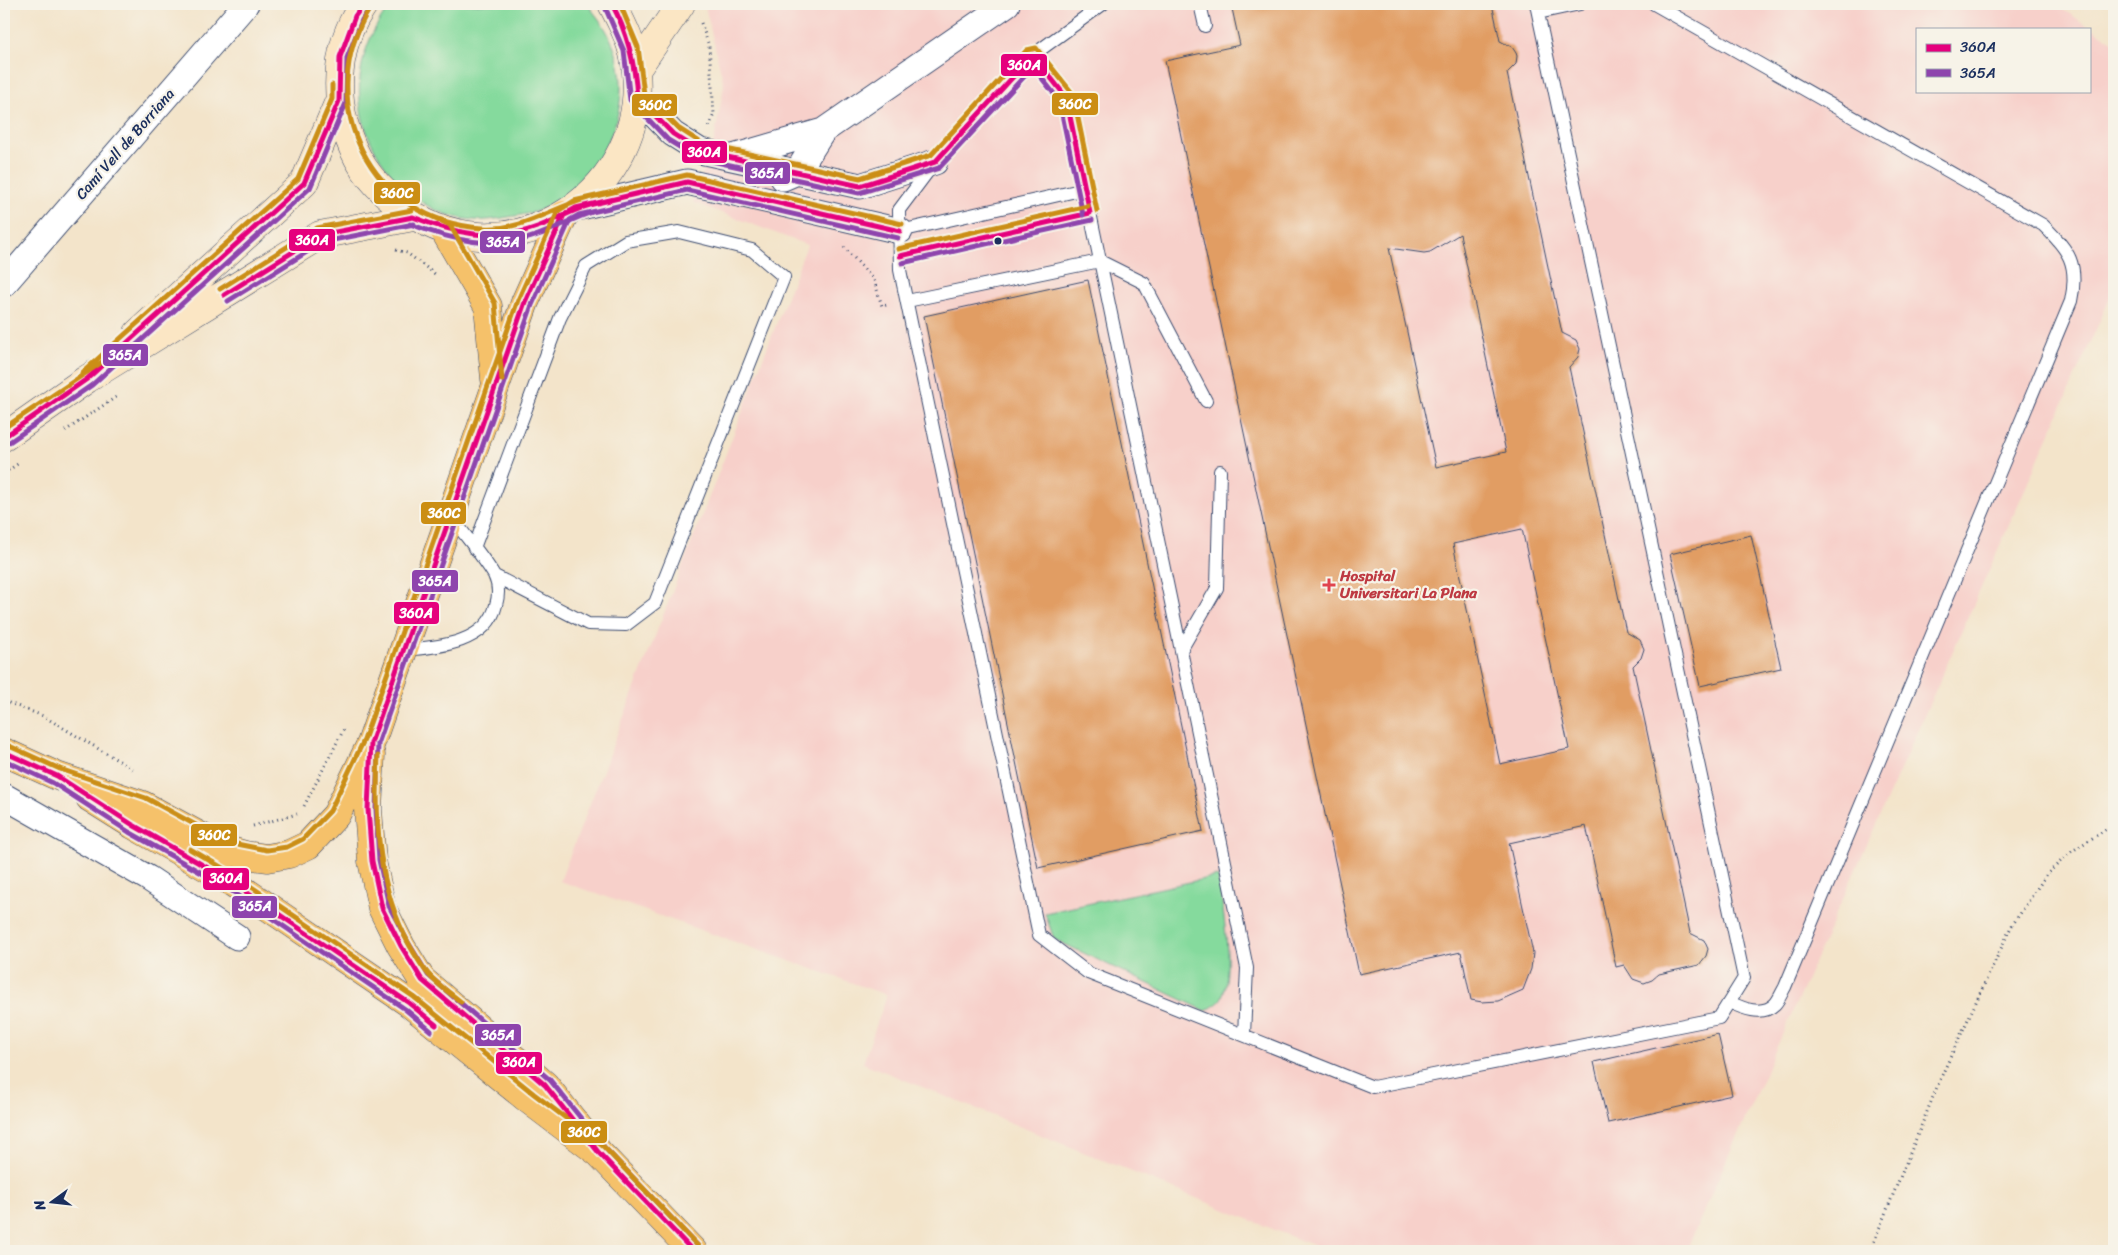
<svg xmlns="http://www.w3.org/2000/svg" width="2118" height="1255" viewBox="0 0 2118 1255" font-family="Sriracha,sans-serif">
	<style>
		.built { fill: #f7d0ca; fill-rule: evenodd }
		.green { fill: #85da9d; stroke: #50847e }
		.building { fill: #e19d63; fill-rule: evenodd }
		.lines { fill: none; stroke-linecap: round; stroke-linejoin: round }
		.lane-casing { stroke: #3b4a6e; stroke-width: 14 }
		.street-casing { stroke: #3b4a6e; stroke-width: 27 }
		.secondary-casing { stroke: #3b4a6e; stroke-width: 29 }
		.highway-casing { stroke: #3b4a6e; stroke-width: 29 }
		.path { stroke: #3b4a6e; stroke-width: 3; stroke-dasharray: 1 4; stroke-linecap: butt }
		.lane { stroke: #fff; stroke-width: 12 }
		.street { stroke: #fff; stroke-width: 25 }
		.secondary { stroke: #fbe6c4; stroke-width: 28 }
		.highway { stroke: #f5c16b; stroke-width: 28 }
		.bus-1-casing { stroke: #f7f3e8; stroke-width: 9 }
		.bus-2-casing { stroke: #f7f3e8; stroke-width: 9 }
		.bus-3-casing { stroke: #f7f3e8; stroke-width: 9 }
		.bus-1 { stroke: #e5007d; stroke-width: 5 }
		.bus-2 { stroke: #8e44ad; stroke-width: 5 }
		.bus-3 { stroke: #cb8e13; stroke-width: 5 }
		.bus-dot { fill: #1b2f5e; stroke: #f7f3e8; stroke-width: 2 }
		.health-dot { fill: #e0444e; stroke: #f7f3e8; stroke-width: 2 }
		.labels { text-anchor: middle; dominant-baseline: central; stroke-width: 4.5; stroke-linejoin: round; paint-order: stroke }
		.street-label { font-size: 15px; fill: #1b2f5e; stroke: #f7f3e8 }
		.health-label { font-size: 15px; font-weight: bold; fill: #be3a42; stroke: #f7f3e8; text-anchor: start }
		.line-badge { stroke: #f7f3e8; stroke-width: 2 }
		.badge-label { font-size: 14px; text-anchor: middle; font-weight: bold; fill: #fff }
	</style>
	<rect width="100%" height="100%" fill="#f7f3e8"/>
	<filter id="ink" filterUnits="userSpaceOnUse"><feTurbulence type="fractalNoise" baseFrequency=".02" numOctaves="2"/><feDisplacementMap in="SourceGraphic" scale="10" xChannelSelector="R" yChannelSelector="G"/><feConvolveMatrix kernelMatrix="1 2 1 2 8 2 1 2 1" color-interpolation-filters="sRGB"/></filter>
	<filter id="wash" filterUnits="userSpaceOnUse"><feTurbulence type="fractalNoise" baseFrequency=".0096" numOctaves="4" result="noise"/><feDisplacementMap in="SourceGraphic" scale="20" xChannelSelector="R" yChannelSelector="G"/><feGaussianBlur stdDeviation="1.12" result="paint"/><feColorMatrix in="noise" values="0 0 0 0 0 0 0 0 0 0 0 0 0 0 0 0 0 1.4 0 .05"/><feComposite in="paint" operator="in"/></filter>
	<g filter="url(#wash)">
		<rect width="100%" height="100%" fill="#f3e4ca"/>
		<!-- built -->
		<path class="built" d="M 708,4 L 2054,4 L 2114,42 L 2114,289 L 1686,1251 L 1327,1251 L 863,1063 L 887,995 L 560,881 L 807,245 L 693,202 L 714,141 L 724,85 L 705,6 ZM 1917,29 L 2089,29 L 2089,91 L 1917,91 Z"/>
		<!-- green -->
		<path class="green" d="M 392,4 L 587,4 C 595,14 605,26 610,38 C 640,102 605,172 548,206 C 537,213 521,215 508,217 C 497,219 485,221 474,220 C 420,216 380,173 364,124 C 352,82 364,36 392,4 Z
			M 1218,876 C 1222,904 1236,979 1219,1002 C 1216,1005 1210,1008 1206,1011 L 1054,939 L 1045,913 Z"/>
		<g id="blocks">
			<!-- building -->
			<path class="building" d="M 1231,4 L 1492,4 L 1500,41 L 1512,47 L 1516,53 L 1517,56 L 1516,64 L 1507,73 L 1562,333 L 1576,340 L 1580,349 L 1578,357 L 1569,367 L 1626,632 L 1640,640 L 1644,649 L 1641,658 L 1633,666 L 1690,933 L 1704,940 L 1708,949 L 1706,956 L 1699,965 L 1659,974 L 1652,980 L 1644,983 L 1633,979 L 1624,965 L 1616,967 L 1586,826 L 1509,843 L 1533,953 L 1531,969 L 1523,990 L 1498,1001 L 1482,1002 L 1471,1000 L 1461,952 L 1359,974 L 1165,61 L 1240,45 ZM 1460,234 L 1506,452 L 1436,467 L 1389,248 L 1424,253 L 1430,252 ZM 1522,529 L 1569,749 L 1500,764 L 1453,544 Z
				M 1088,280 L 1203,831 L 1038,868 L 924,316 Z
				M 1751,535 L 1781,668 L 1700,686 L 1670,554 Z
				M 1718,1034 L 1732,1095 L 1608,1123 L 1594,1062 Z"/>
		</g>
	</g>
	<g filter="url(#ink)">
		<use href="#blocks" fill-opacity="0" stroke="#3b4a6e" stroke-width="1"/>
		<g class="lines">
			<defs>
				<path id="lane" d="M 1200,4 L 1205,26
					M 1654,4 L 2043,225 C 2069,250 2079,264 2071,301 L 1785,987 C 1782,992 1779,1000 1775,1004 C 1762,1017 1742,1008 1729,1002
					M 1538,13 L 1580,4
					M 1033,55 L 1103,4
					M 900,231 L 1085,189
					M 900,256 L 1090,213
					M 907,301 L 1100,261 L 1144,283 L 1206,401
					M 474,548 L 560,318 L 586,266 L 626,241 L 679,232 L 752,250 L 784,277 L 655,603 L 626,625 L 588,624 L 495,576
					M 404,650 C 437,647 487,644 496,605 C 499,595 499,585 494,575 C 482,555 465,536 451,516
					M 1181,650 L 1217,588 L 1220,471
					M 1244,1035 L 1247,968 L 1066,97 L 1033,55 L 935,162 L 899,210 L 900,270 L 1039,935 L 1088,973 L 1373,1087 L 1719,1018 L 1744,978 L 1536,4"/>
				<path id="street" d="M 637,97 L 673,134 L 700,151 L 860,186 L 935,162
					M 823,131 L 1007,4
					M 733,157 L 823,131 L 797,172 L 783,178
					M 576,208 L 687,182 L 900,231
					M 4,284 L 246,4
					M 4,796 L 148,878 L 237,937"/>
				<path id="secondary" d="M 364,4 C 339,38 334,83 344,123 C 354,158 368,180 397,203 C 498,287 648,200 636,71 C 634,46 623,25 612,4
					M 636,70 L 681,4
					M 138,333 L 304,183 L 339,101
					M 4,437 L 87,379 L 320,235 L 413,217"/>
				<path id="highway" d="M 444,230 L 488,306 L 495,379
					M 4,752 L 57,776 L 143,805 L 224,849 L 245,855 L 267,858 L 289,854 L 308,845 L 336,815 L 371,743 L 525,302 L 564,215
					M 371,755 L 368,809 L 372,861 L 382,908 L 401,946 L 422,980 L 545,1085 L 599,1153 L 693,1251
					M 90,798 L 133,825 L 227,879 L 409,1003 L 529,1100 L 599,1153"/>
			</defs>
			<!-- lane casing -->
			<use href="#lane" class="lane-casing"/>
			<!-- street casing -->
			<use href="#street" class="street-casing"/>
			<!-- secondary casing -->
			<use href="#secondary" class="secondary-casing"/>
			<!-- highway casing -->
			<use href="#highway" class="highway-casing"/>
			<!-- path -->
			<path class="path" d="M 701,23 L 709,46 L 714,114 L 709,127
				M 844,247 L 874,280 L 882,306 L 887,305
				M 396,250 L 407,253 L 435,274
				M 65,431 L 116,397
				M 4,473 L 19,463
				M 4,701 L 43,716 L 136,771
				M 304,806 L 345,727
				M 253,826 L 297,814
				M 1870,1251 L 1942,1075 L 2011,927 L 2047,874 L 2071,852 L 2114,824"/>
			<!-- lane -->
			<use href="#lane" class="lane"/>
			<!-- street -->
			<use href="#street" class="street"/>
			<!-- secondary -->
			<use href="#secondary" class="secondary"/>
			<!-- highway -->
			<use href="#highway" class="highway"/>
			<defs>
				<path id="bus-1" d="M 612,4 C 628,34 635,63 637,97 L 673,134 L 700,151 L 860,186 L 935,162 L 1033,55 L 1066,97 L 1090,213
					M 413,217 C 453,233 495,243 537,227 C 555,221 571,210 590,205
					M 900,256 L 1090,213
					M 224,295 L 320,235 L 413,217
					M 4,437 L 87,379 L 304,183 L 339,101 L 340,57 L 355,16 L 364,4
					M 4,752 L 57,776 L 133,825 L 227,879 L 409,1003 L 436,1025
					M 693,1251 L 599,1153 L 545,1085 L 422,980 L 401,946 L 382,908 L 372,861 L 368,809 L 371,743 L 525,302 L 564,215 L 576,208 L 687,182 L 900,231"/>
				<path id="bus-2" d="M 605,7 L 624,51 L 630,100 L 668,140 L 698,158 L 859,193 L 939,168 L 1033,67 L 1059,100 L 1083,215
					M 410,224 C 451,240 495,251 538,235 C 557,228 573,218 592,212
					M 902,263 L 1092,220
					M 228,301 L 323,242 L 414,224
					M 8,443 L 92,385 L 310,188 L 346,103 L 347,58 L 362,20 L 370,8
					M 4,760 L 53,783 L 129,832 L 223,885 L 405,1009 L 431,1031
					M 698,1246 L 605,1148 L 550,1080 L 428,975 L 408,942 L 389,906 L 379,860 L 376,809 L 378,744 L 532,305 L 570,220 L 579,215 L 687,190 L 898,238"/>
				<path id="bus-3" d="M 620,4 L 638,47 L 644,94 L 678,128 L 703,144 L 860,178 L 931,155 L 1027,50 L 1036,48 L 1073,94 L 1097,211
					M 370,8 C 311,102 371,222 483,228 C 524,231 551,208 588,198
					M 418,210 L 450,225 L 495,303 L 502,380
					M 898,249 L 1088,206
					M 220,289 L 317,228 L 412,210
					M 82,373 L 298,179 L 332,99 L 332,85
					M 4,428 L 120,350
					M 7,745 L 60,769 L 146,798 L 227,842 L 267,850 L 287,847 L 303,839 L 330,811 L 364,740 L 518,300 L 558,211 L 574,201 L 687,175 L 902,224
					M 378,756 C 375,823 377,886 410,946 C 416,956 421,966 429,975 C 438,985 450,993 461,1002
					M 190,849 L 231,873 L 414,997 L 534,1094 L 604,1147 L 698,1246"/>
			</defs>
			<!-- bus-1 casing -->
			<use href="#bus-1" class="bus-1-casing"/>
			<!-- bus-2 casing -->
			<use href="#bus-2" class="bus-2-casing"/>
			<!-- bus-3 casing -->
			<use href="#bus-3" class="bus-3-casing"/>
			<!-- bus-1 -->
			<use href="#bus-1" class="bus-1"/>
			<!-- bus-2 -->
			<use href="#bus-2" class="bus-2"/>
			<!-- bus-3 -->
			<use href="#bus-3" class="bus-3"/>
		</g>
	</g>
	<!-- markers -->
	<circle class="bus-dot" cx="998" cy="241" r="4.5"/>
	<path class="health-dot" d="M1326.5 577.5h5v5h5v5h-5v5h-5v-5h-5v-5h5z"/>
	<g class="labels">
		<!-- street labels -->
		<g class="street-label">
			<text transform="translate(125 144) rotate(-49)">Camí Vell de Borriana</text>
		</g>
		<!-- health labels -->
		<g class="health-label">
			<text x="1340" y="576">Hospital<tspan x="1340" dy="17">Universitari La Plana</tspan></text>
		</g>
	</g>
	<g class="line-badge">
		<rect x="1000" y="53" width="48" height="24" rx="5" fill="#e5007d"/>
		<rect x="1051" y="92" width="48" height="24" rx="5" fill="#cb8e13"/>
		<rect x="631" y="93" width="47" height="24" rx="5" fill="#cb8e13"/>
		<rect x="681" y="140" width="47" height="24" rx="5" fill="#e5007d"/>
		<rect x="744" y="161" width="47" height="24" rx="5" fill="#8e44ad"/>
		<rect x="373" y="181" width="48" height="24" rx="5" fill="#cb8e13"/>
		<rect x="288" y="228" width="48" height="24" rx="5" fill="#e5007d"/>
		<rect x="479" y="230" width="47" height="24" rx="5" fill="#8e44ad"/>
		<rect x="102" y="343" width="47" height="24" rx="5" fill="#8e44ad"/>
		<rect x="420" y="501" width="47" height="24" rx="5" fill="#cb8e13"/>
		<rect x="411" y="569" width="48" height="24" rx="5" fill="#8e44ad"/>
		<rect x="393" y="601" width="47" height="24" rx="5" fill="#e5007d"/>
		<rect x="190" y="823" width="48" height="24" rx="5" fill="#cb8e13"/>
		<rect x="202" y="867" width="48" height="24" rx="5" fill="#e5007d"/>
		<rect x="231" y="895" width="47" height="24" rx="5" fill="#8e44ad"/>
		<rect x="474" y="1023" width="48" height="24" rx="5" fill="#8e44ad"/>
		<rect x="495" y="1051" width="48" height="24" rx="5" fill="#e5007d"/>
		<rect x="560" y="1120" width="48" height="24" rx="5" fill="#cb8e13"/>
	</g>
	<g class="badge-label">
		<text x="1024" y="70">360A</text>
		<text x="1075" y="109">360C</text>
		<text x="655" y="110">360C</text>
		<text x="704" y="157">360A</text>
		<text x="767" y="178">365A</text>
		<text x="397" y="198">360C</text>
		<text x="312" y="245">360A</text>
		<text x="503" y="247">365A</text>
		<text x="125" y="360">365A</text>
		<text x="444" y="518">360C</text>
		<text x="435" y="586">365A</text>
		<text x="416" y="618">360A</text>
		<text x="214" y="840">360C</text>
		<text x="226" y="883">360A</text>
		<text x="255" y="911">365A</text>
		<text x="498" y="1040">365A</text>
		<text x="519" y="1067">360A</text>
		<text x="584" y="1137">360C</text>
	</g>
	<!-- margin -->
	<rect width="2118" height="1255" fill="none" stroke="#f7f3e8" stroke-width="20"/>
	<!-- legend -->
	<rect x="1916" y="28" width="175" height="65" fill="#f7f3e8" stroke="#9fa5b1"/>
	<rect x="1926" y="44" width="25" height="8" fill="#e5007d" stroke="#9fa5b1"/>
	<text x="1960" y="52" font-size="15" fill="#1b2f5e">360A</text>
	<rect x="1926" y="69" width="25" height="8" fill="#8e44ad" stroke="#9fa5b1"/>
	<text x="1960" y="78" font-size="15" fill="#1b2f5e">365A</text>
	<!-- north arrow -->
	<g transform="translate(52 1202) rotate(255)" stroke="#f7f3e8" stroke-width="4" paint-order="stroke">
	<path d="M0-4L9 19L0 12L-9 19Z" fill="#1b2f5e"/>
	<text y="-8" font-size="14" font-weight="bold" text-anchor="middle" fill="#1b2f5e">N</text>
	</g>
</svg>
